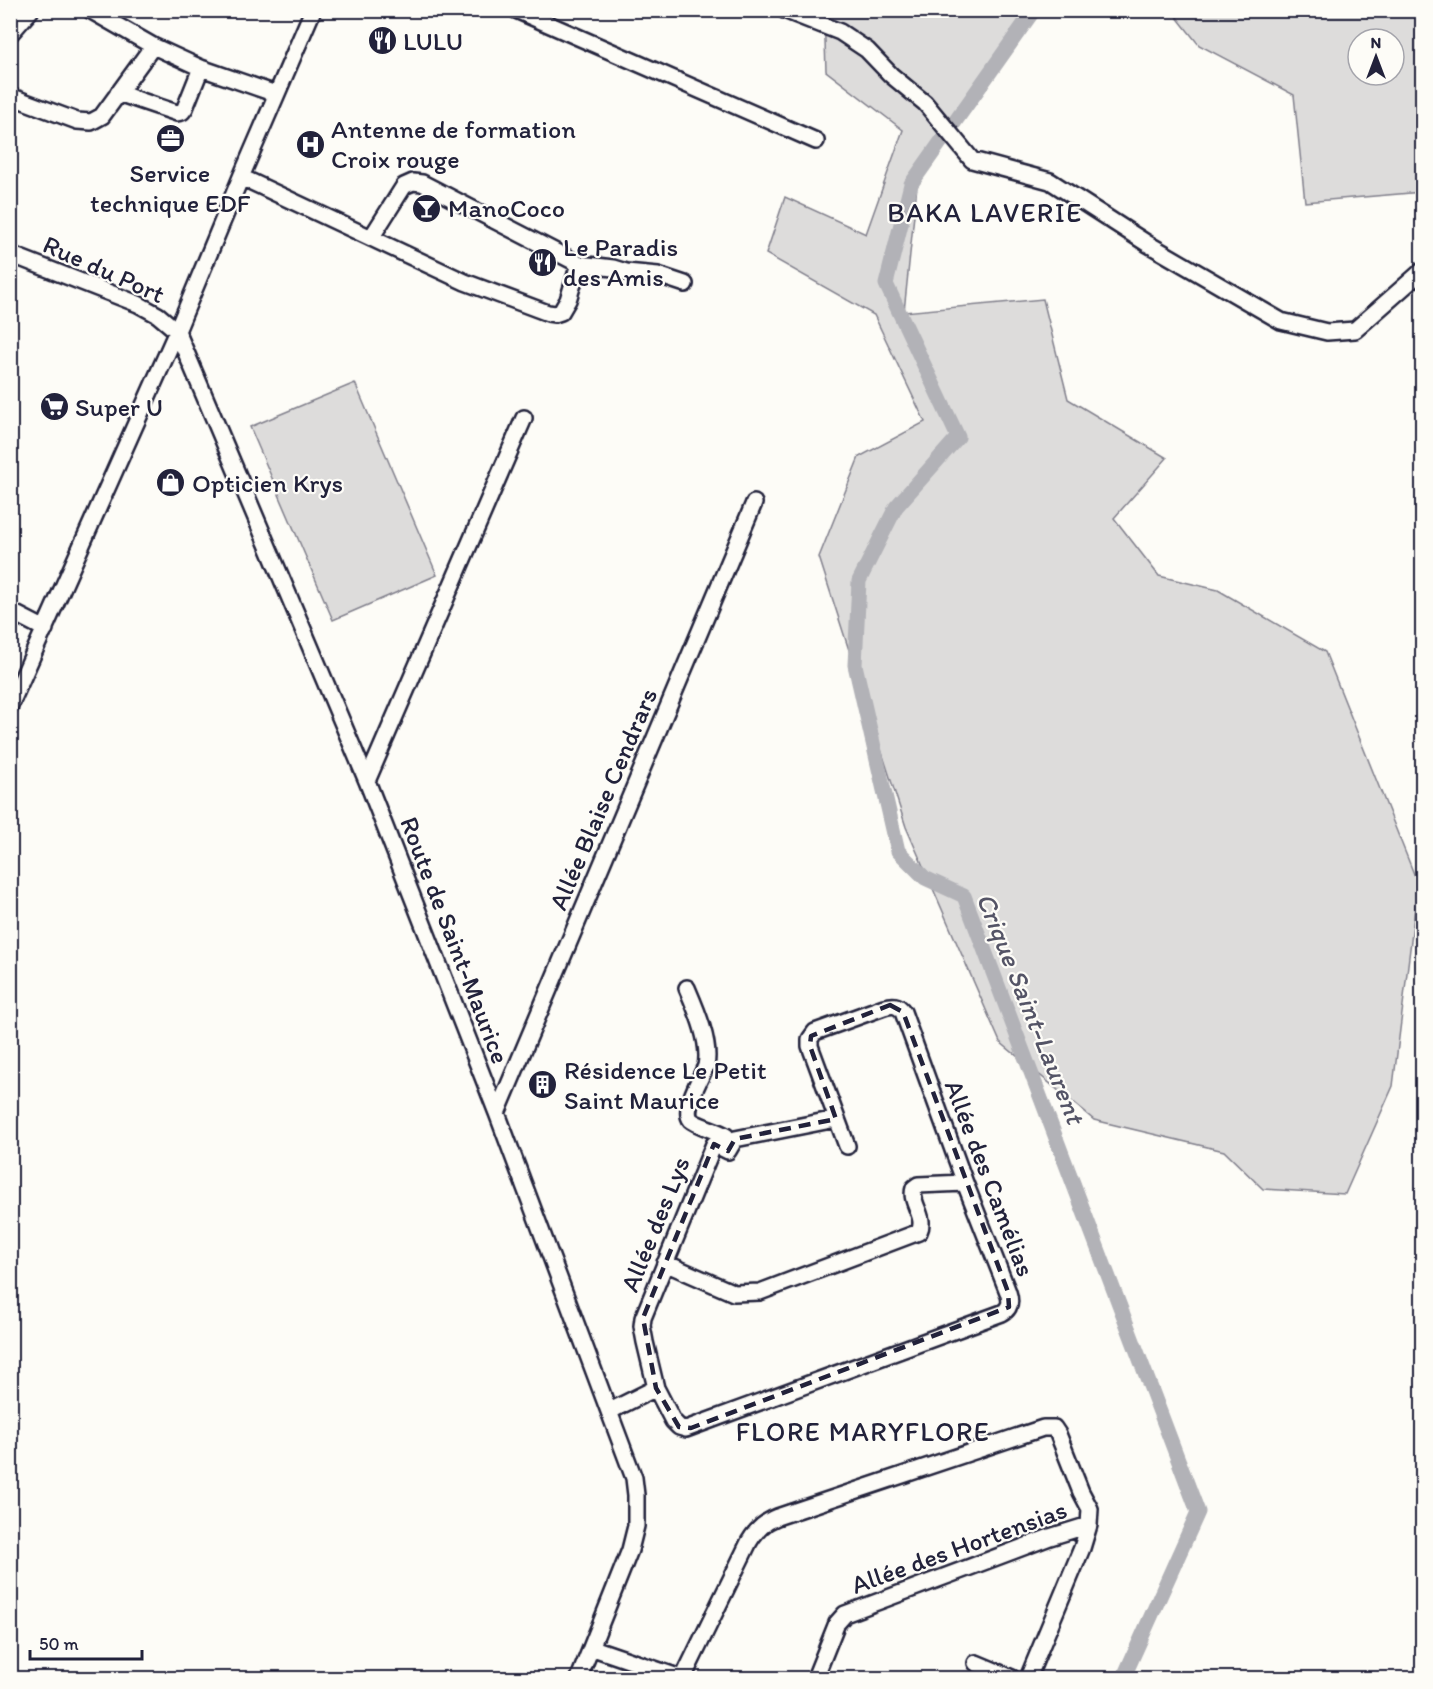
<svg xmlns="http://www.w3.org/2000/svg" width="1433" height="1689" viewBox="0 0 1433 1689" font-family="Itim,sans-serif">
	<style>
		.green { fill: #dddcdb; stroke: #807f8b; stroke-width: 1.5; fill-rule: evenodd }
		.lines { fill: none; stroke-linecap: round; stroke-linejoin: round }
		.canal { stroke: #b2b2b7; stroke-width: 15 }
		.minor-casing { stroke: #22223b; stroke-width: 20 }
		.minor { stroke: #fdfcf7; stroke-width: 15 }
		.marked { fill: none; stroke: #22223b; stroke-width: 4.5; stroke-dasharray: 12 8; stroke-linejoin: round }
		.labels { text-anchor: middle; dominant-baseline: central; stroke-width: 4.5; stroke-linejoin: round; paint-order: stroke }
		.poi-label { font-size: 26px; fill: #22223b; stroke: #fdfcf7; text-anchor: start }
		.street-label { font-size: 26px; fill: #22223b; stroke: #fdfcf7 }
		.neighbourhood-label { font-size: 27px; letter-spacing: 1.5px; fill: #22223b; stroke: #fdfcf7 }
		.water-label { font-size: 27px; font-style: italic; fill: #545466; stroke: #fdfcf7 }
	</style>
	<rect width="100%" height="100%" fill="#fdfcf7"/>
	<filter id="ink" filterUnits="userSpaceOnUse"><feTurbulence type="fractalNoise" baseFrequency=".0167" numOctaves="2"/><feDisplacementMap in="SourceGraphic" scale="12" xChannelSelector="R" yChannelSelector="G"/><feConvolveMatrix kernelMatrix="1 2 1 2 8 2 1 2 1" color-interpolation-filters="sRGB"/></filter>
	<g filter="url(#ink)">
		<!-- green -->
		<path class="green" d="M 824,11 L 1039,11 L 918,176 L 904,312 L 1043,299 L 1068,399 L 1167,458 L 1114,518 L 1159,576 L 1218,590 L 1325,652 L 1418,884 L 1393,1086 L 1345,1194 L 1263,1189 L 1224,1151 L 1094,1120 L 1000,1042 L 906,827 L 819,557 L 859,457 L 925,422 L 874,315 L 766,254 L 785,197 L 866,234 L 903,130 L 826,71 Z
			M 1172,11 L 1422,11 L 1422,192 L 1305,202 L 1294,95 L 1199,45 ZM 1358,39 L 1394,39 L 1394,75 L 1358,75 Z
			M 355,383 L 437,575 L 333,620 L 250,427 Z"/>
		<g class="lines">
			<!-- canal -->
			<path class="canal" d="M 1034,10 L 911,184 L 886,284 L 958,437 L 896,507 L 859,581 L 855,665 L 898,851 L 925,878 L 964,896 L 1198,1512 L 1126,1672 L 1128,1678"/>
			<defs>
				<path id="minor" d="M 90,10 L 153,46 L 201,68 L 276,94
					M 516,10 L 816,141
					M 784,10 L 840,32 L 867,50 L 891,75 L 925,103 L 972,160 L 1050,181 L 1148,244 L 1281,321 L 1327,332 L 1355,330 L 1422,271
					M 10,34 L 31,10
					M 118,93 L 177,113 L 182,112 L 185,108 L 201,68
					M 10,96 L 77,121 L 91,122 L 102,116 L 153,46
					M 241,177 L 465,282 L 548,313 L 555,314 L 561,312 L 568,300 L 579,264
					M 371,238 L 404,186 L 413,182 L 422,183 L 579,264 L 613,268 L 626,272 L 658,275 L 685,284
					M 10,254 L 138,304 L 158,315 L 177,331 L 367,781 L 497,1113 L 634,1478 L 636,1495 L 636,1526 L 630,1550 L 579,1678
					M 10,611 L 45,629
					M 10,706 L 177,331 L 241,177 L 313,10
					M 367,781 L 524,418
					M 687,988 C 696,1009 711,1043 706,1066 C 701,1077 682,1110 691,1120 C 696,1125 718,1131 726,1136 L 728,1140 L 728,1151
					M 497,1113 L 754,503
					M 728,1151 L 714,1144 L 643,1318 L 642,1326 L 645,1342 L 656,1388 L 673,1421 L 679,1427 L 686,1429 L 1002,1313 C 1011,1308 1011,1301 1008,1292 L 965,1183 L 903,1012 C 898,1004 892,1005 884,1007 L 815,1032 L 810,1039 L 810,1046 L 847,1146
					M 728,1151 L 735,1139 L 836,1119
					M 665,1263 L 734,1293 L 760,1292 L 919,1232 C 927,1216 909,1203 914,1188 L 918,1185 L 965,1183
					M 610,1411 L 656,1388
					M 593,1648 L 681,1678
					M 976,1663 L 1012,1678
					M 683,1678 L 749,1542 C 756,1530 764,1522 777,1517 L 1043,1428 L 1054,1428 L 1058,1434 L 1081,1492 L 1090,1509 L 1089,1525 L 1082,1548 L 1028,1678
					M 815,1678 L 837,1623 L 845,1614 L 1050,1537 L 1089,1525"/>
			</defs>
			<!-- minor casing -->
			<use href="#minor" class="minor-casing"/>
			<!-- minor -->
			<use href="#minor" class="minor"/>
		</g>
	</g>
	<!-- marked area -->
	<path class="marked" d="M 890,1005 L 903,1012 L 1008,1292 L 1009,1307 L 691,1428 L 679,1427 L 656,1388 L 643,1318 L 714,1144 L 728,1151 L 735,1139 L 836,1119 L 810,1046 L 811,1036 Z"/>
	<!-- icons -->
	<defs>
		<symbol id="restaurant-disc" viewBox="-11 -11 22 22"><circle r="9.5" fill="#22223b" stroke="#fdfcf7"/><path d="M-5-6h1v4h1v-4h1v4h1v-4h1v5L-1.5 .5V6h-2V.5L-5-1ZM5-6V6H3V1.5H1.5Q1.5-4 5-6Z" fill="#fff"/></symbol>
		<symbol id="office-disc" viewBox="-11 -11 22 22"><circle r="9.5" fill="#22223b" stroke="#fdfcf7"/><path d="M-6-3h4V-5.5h4V-3h4V5H-6ZM-1-4.5V-3h2v-1.5ZM-6 0V1H6V0Z" fill="#fff"/></symbol>
		<symbol id="hospital-disc" viewBox="-11 -11 22 22"><circle r="9.5" fill="#22223b" stroke="#fdfcf7"/><path d="M-5-5h3v3.5h4V-5h3V5h-3V1.5h-4V5h-3Z" fill="#fff"/></symbol>
		<symbol id="bar-disc" viewBox="-11 -11 22 22"><circle r="9.5" fill="#22223b" stroke="#fdfcf7"/><path d="M-6-5H6L.8 .8V4.5H3.5V6h-7V4.5H-.8V.8Z" fill="#fff"/></symbol>
		<symbol id="supermarket-disc" viewBox="-11 -11 22 22"><circle r="9.5" fill="#22223b" stroke="#fdfcf7"/><path d="M-6-5.5h2.5l.6 2H6L4.5 2H-2.5L-4.4-4H-6ZM-1.5 3.2a1.3 1.3 0 1 0 .1 0ZM3 3.2a1.3 1.3 0 1 0 .1 0Z" fill="#fff"/></symbol>
		<symbol id="shop-disc" viewBox="-11 -11 22 22"><circle r="9.5" fill="#22223b" stroke="#fdfcf7"/><path d="M-5-2.5h2.3a2.7 3.5 0 0 1 5.4 0H5L5.5 6h-11ZM-1.5-2.5h3a1.5 2.3 0 0 0-3 0Z" fill="#fff"/></symbol>
		<symbol id="building-disc" viewBox="-11 -11 22 22"><circle r="9.5" fill="#22223b" stroke="#fdfcf7"/><path d="M-4-6H4V6H1V3H-1V6H-4ZM-2.5-4.3h1.7v1.8h-1.7ZM.8-4.3h1.7v1.8H.8ZM-2.5-1h1.7V.8h-1.7ZM.8-1h1.7V.8H.8Z" fill="#fff"/></symbol>
	</defs>
	<g fill-rule="evenodd">
		<use href="#restaurant-disc" x="366" y="24" width="33" height="33"/>
		<use href="#office-disc" x="154" y="122" width="33" height="33"/>
		<use href="#hospital-disc" x="294" y="128" width="33" height="33"/>
		<use href="#bar-disc" x="410" y="192" width="33" height="33"/>
		<use href="#restaurant-disc" x="526" y="246" width="33" height="33"/>
		<use href="#supermarket-disc" x="38" y="390" width="33" height="33"/>
		<use href="#shop-disc" x="154" y="466" width="33" height="33"/>
		<use href="#building-disc" x="526" y="1068" width="33" height="33"/>
	</g>
	<g class="labels">
		<!-- poi labels -->
		<g class="poi-label">
			<text x="403" y="41">LULU</text>
			<text x="331" y="129">Antenne de formation<tspan x="331" dy="30">Croix rouge</tspan></text>
			<text x="170" y="173" text-anchor="middle">Service<tspan x="170" dy="30">technique EDF</tspan></text>
			<text x="448" y="208">ManoCoco</text>
			<text x="563" y="247">Le Paradis<tspan x="563" dy="30">des Amis</tspan></text>
			<text x="75" y="407">Super U</text>
			<text x="192" y="483">Opticien Krys</text>
			<text x="564" y="1070">Résidence Le Petit<tspan x="564" dy="30">Saint Maurice</tspan></text>
		</g>
		<!-- street labels -->
		<g class="street-label">
			<text transform="translate(104 269) rotate(24)">Rue du Port</text>
			<text transform="translate(603 799) rotate(-67)">Allée Blaise Cendrars</text>
			<text transform="translate(455 940) rotate(69)">Route de Saint-Maurice</text>
			<text transform="translate(990 1178) rotate(69)">Allée des Camélias</text>
			<text transform="translate(655 1224) rotate(-68)">Allée des Lys</text>
			<text transform="translate(959 1547) rotate(-20)">Allée des Hortensias</text>
		</g>
		<!-- neighbourhood labels -->
		<g class="neighbourhood-label">
			<text x="985" y="212">BAKA LAVERIE</text>
			<text x="863" y="1431">FLORE MARYFLORE</text>
		</g>
		<!-- water labels -->
		<g class="water-label">
			<text transform="translate(1031 1008) rotate(68)">Crique Saint-Laurent</text>
		</g>
	</g>
	<!-- margin -->
	<rect width="1433" height="1689" fill="none" stroke="#fdfcf7" stroke-width="36"/>
	<rect x="18" y="18" width="1397" height="1653" fill="none" stroke="#22223b" stroke-width="2" filter="url(#ink)"/>
	<!-- north arrow -->
	<g transform="translate(1376 57)"><circle r="28" fill="#fdfcf7" stroke="#a5a5ac" stroke-width="1.5"/>
	<path d="M0-4.5L10 22L0 15L-10 22Z" fill="#22223b"/>
	<text y="-9" font-size="16" font-weight="bold" text-anchor="middle" fill="#22223b">N</text>
	</g>
	<!-- scale -->
	<path d="M30 1650v9h112v-9" fill="none" stroke="#22223b" stroke-width="3"/>
	<text x="39" y="1650" font-size="18" fill="#22223b" stroke="#fdfcf7" stroke-width="4.5" paint-order="stroke">50 m</text>
</svg>
